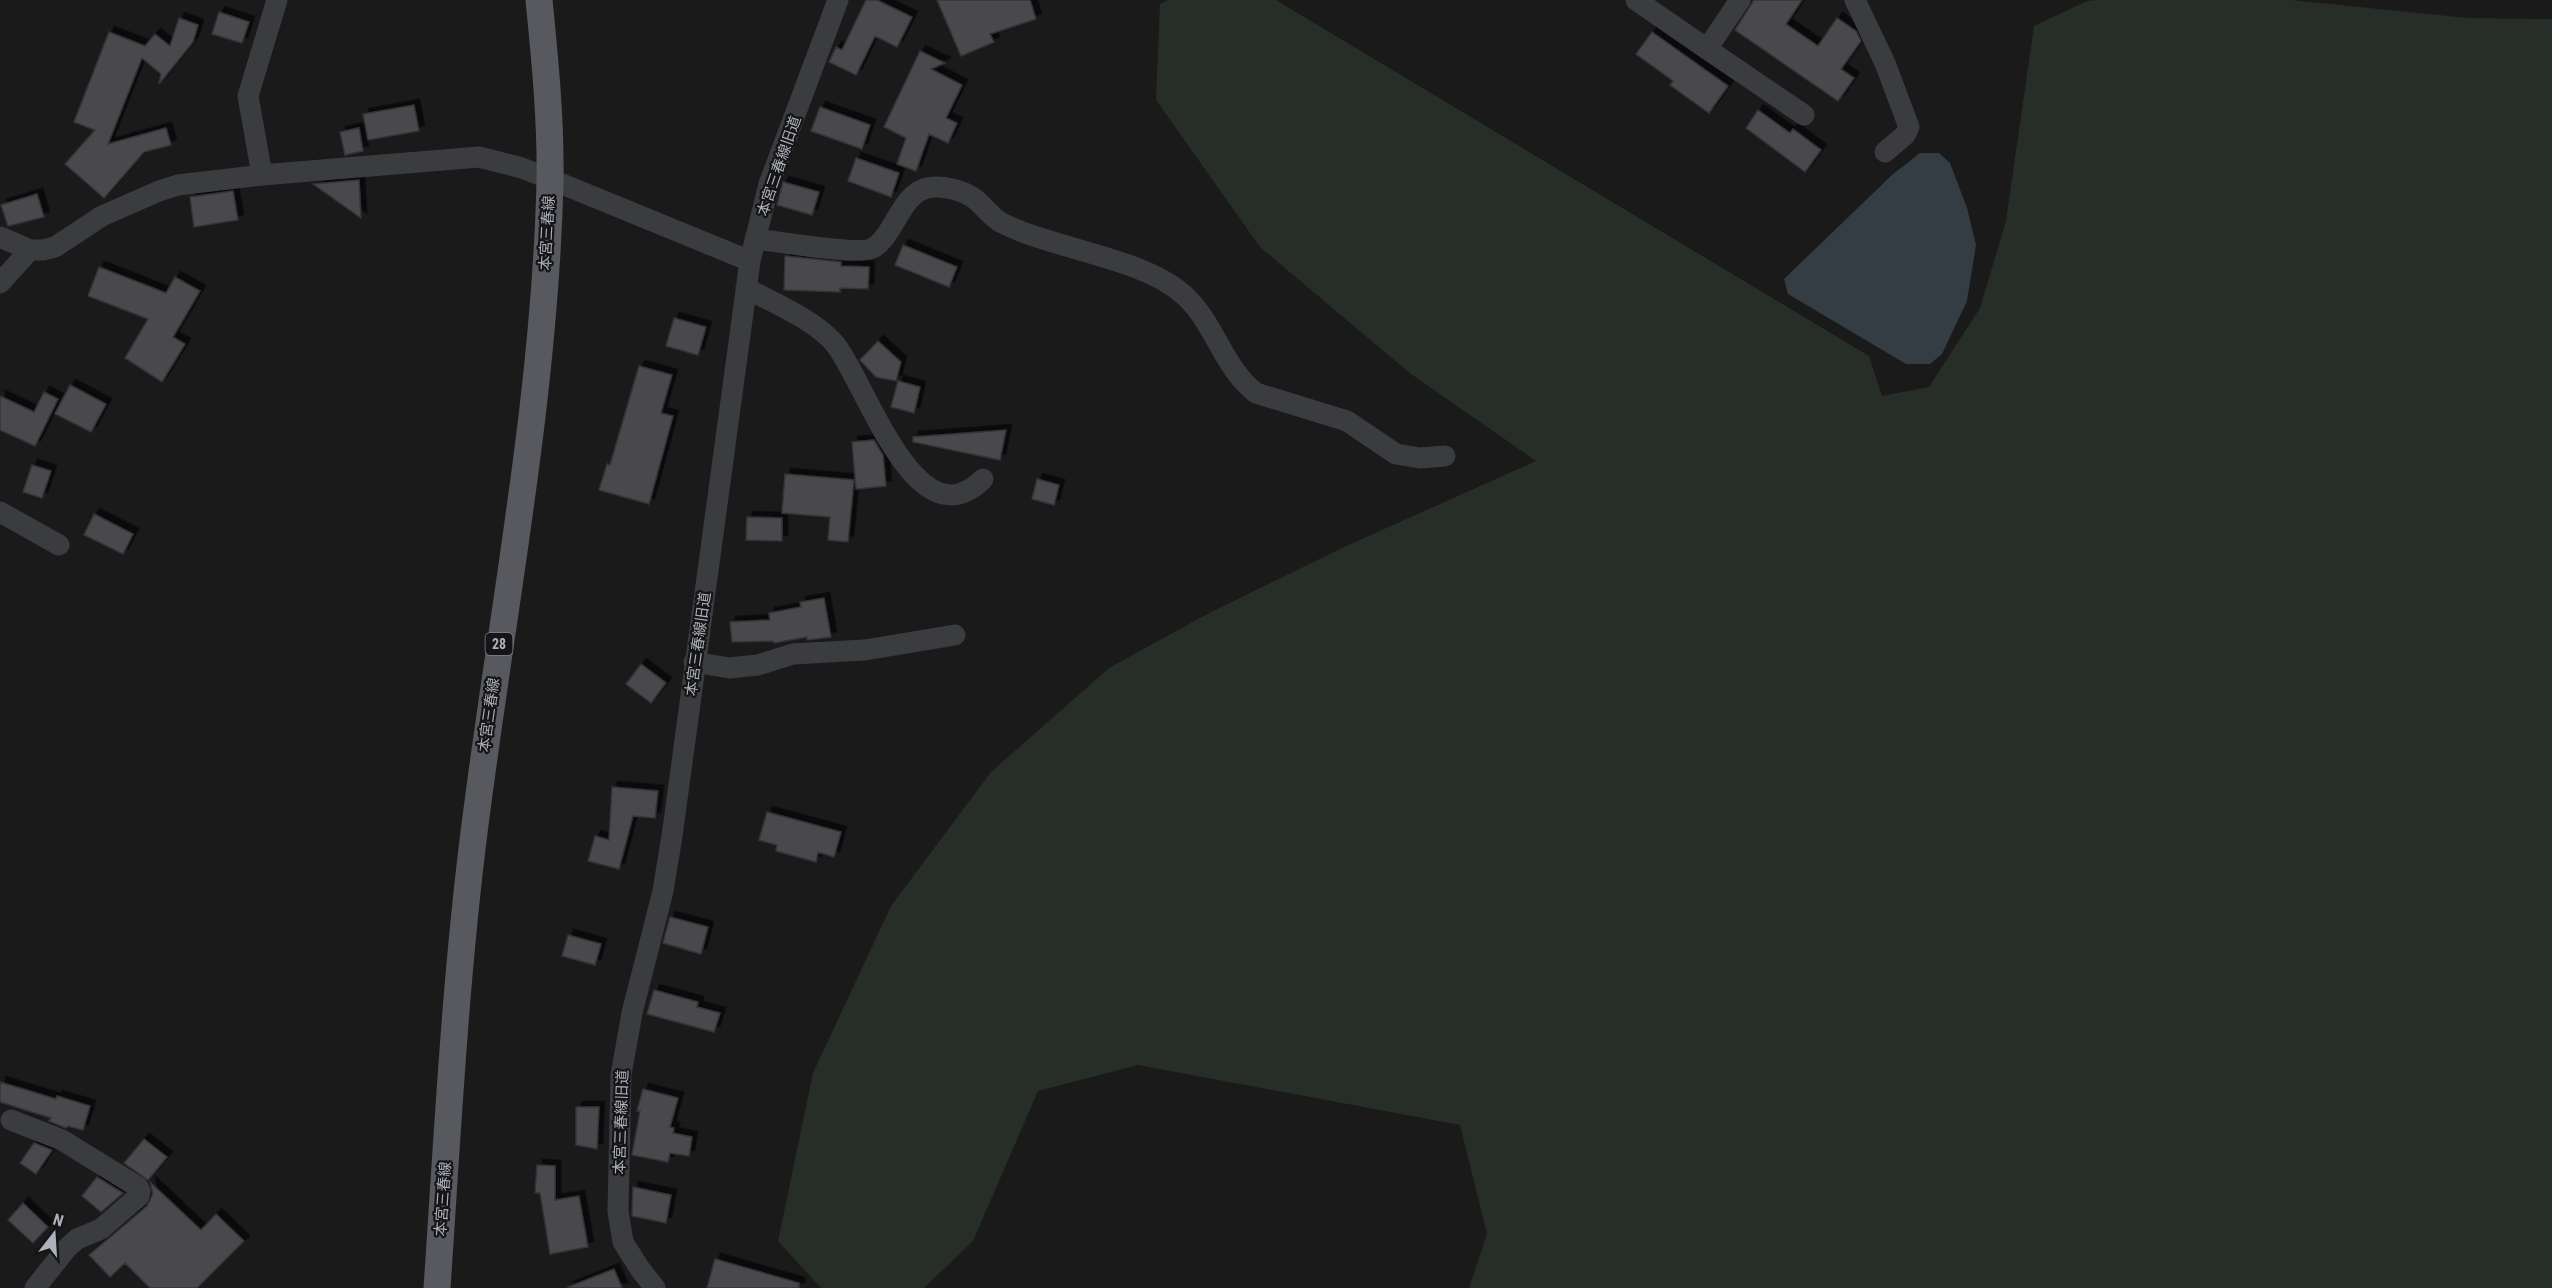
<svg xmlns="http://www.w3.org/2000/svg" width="2552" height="1288" viewBox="0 0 2552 1288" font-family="'Roboto Condensed','Noto Sans JP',sans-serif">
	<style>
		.green { fill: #262e27 }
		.water { fill: #343d44 }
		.building { fill: #494a4e; stroke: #343437; stroke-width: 1.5; filter: url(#shadow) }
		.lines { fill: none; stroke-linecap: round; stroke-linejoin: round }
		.minor { stroke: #3b3c40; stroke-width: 21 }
		.major { stroke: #57595f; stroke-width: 27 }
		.labels { text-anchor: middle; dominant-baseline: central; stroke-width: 4.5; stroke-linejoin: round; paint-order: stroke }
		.shield { fill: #151517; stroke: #7f8289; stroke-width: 1.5 }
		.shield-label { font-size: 14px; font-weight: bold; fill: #adb1ba }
		.street-label { font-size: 15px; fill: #adb1ba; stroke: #151517 }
	</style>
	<defs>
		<filter id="shadow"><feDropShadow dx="5.5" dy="-5.5" stdDeviation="0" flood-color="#0009"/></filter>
	</defs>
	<rect width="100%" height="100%" fill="#1a1a1b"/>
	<!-- green -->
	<path class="green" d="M 1168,0 L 1276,0 L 1869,356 L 1882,396 L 1929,387 L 1980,308 L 2006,221 L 2034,26 L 2087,1 L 2097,0 L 2291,0 L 2467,18 L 2552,19 L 2552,1288 L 1469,1288 L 1487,1234 L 1460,1125 L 1138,1065 L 1038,1091 L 973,1241 L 924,1288 L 821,1288 L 778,1241 L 813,1073 L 891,906 L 991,772 L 1109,668 L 1211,612 L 1344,547 L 1536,461 L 1411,374 L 1260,247 L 1156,100 L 1160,4 Z"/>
	<!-- water -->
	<path class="water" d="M 1920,153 L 1939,153 L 1950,163 L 1967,208 L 1976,245 L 1967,301 L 1942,354 L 1930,364 L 1906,364 L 1788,294 L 1784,279 L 1892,175 Z"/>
	<!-- building -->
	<path class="building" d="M 866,0 L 877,0 L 912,17 L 897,47 L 875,36 L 856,75 L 829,62 L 836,47 L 842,50 Z
		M 937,0 L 1030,0 L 1036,19 L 990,34 L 994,42 L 961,56 Z
		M 1754,0 L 1802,0 L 1786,24 L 1818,46 L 1837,18 L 1856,31 L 1861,41 L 1841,69 L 1854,78 L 1838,101 L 1735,30 Z
		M 219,12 L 249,22 L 242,43 L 212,34 Z
		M 179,18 L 198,25 L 193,42 L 159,84 L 161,74 L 142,58 L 108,144 L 166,128 L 171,145 L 144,152 L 104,198 L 65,164 L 95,130 L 74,122 L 109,32 L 145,46 L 155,34 L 170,46 Z
		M 1652,32 L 1728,86 L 1709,113 L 1670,85 L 1673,81 L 1636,54 Z
		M 920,51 L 945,63 L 931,69 L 962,85 L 946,118 L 957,123 L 948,143 L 929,134 L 916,171 L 897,164 L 906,138 L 884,127 Z
		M 414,105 L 419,131 L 368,140 L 363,114 Z
		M 820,107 L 870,125 L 862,149 L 811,131 Z
		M 1758,110 L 1790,133 L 1793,129 L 1821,150 L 1805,172 L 1746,128 Z
		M 359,128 L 363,151 L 345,155 L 340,132 Z
		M 856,158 L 899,173 L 891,197 L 848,181 Z
		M 359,180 L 361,218 L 313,184 Z
		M 783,182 L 819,192 L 812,215 L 777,205 Z
		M 233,191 L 238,220 L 194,227 L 190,197 Z
		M 37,194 L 44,217 L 8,226 L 1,205 Z
		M 903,245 L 957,267 L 949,287 L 895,265 Z
		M 785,256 L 841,262 L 841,266 L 869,267 L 868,289 L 840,288 L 840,292 L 784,290 Z
		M 99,267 L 166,293 L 175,277 L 200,291 L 173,337 L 185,344 L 162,382 L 125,358 L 148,319 L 88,296 Z
		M 674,318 L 706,327 L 698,355 L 666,346 Z
		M 878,341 L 901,362 L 896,381 L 876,377 L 860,360 Z
		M 639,366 L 672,375 L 661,413 L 673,416 L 649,504 L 599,490 L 607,464 L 610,465 Z
		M 898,381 L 920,387 L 914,413 L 891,407 Z
		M 70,385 L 106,404 L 91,432 L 55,414 Z
		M 44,392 L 58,399 L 35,446 L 0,430 L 0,396 L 34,412 Z
		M 1006,430 L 1000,460 L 913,442 L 913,437 Z
		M 874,440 L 883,455 L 886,486 L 856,489 L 852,442 Z
		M 32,465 L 51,471 L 42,498 L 23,492 Z
		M 785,474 L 854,480 L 848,542 L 828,540 L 830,517 L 782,513 Z
		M 1037,479 L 1059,485 L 1054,505 L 1032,499 Z
		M 94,514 L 133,534 L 123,554 L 84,535 Z
		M 747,517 L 782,518 L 782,541 L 746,540 Z
		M 824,598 L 831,637 L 807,640 L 807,637 L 774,643 L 773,641 L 732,642 L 730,622 L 770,620 L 769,613 L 801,607 L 800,602 Z
		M 641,664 L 666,683 L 651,703 L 626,684 Z
		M 612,787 L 658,791 L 655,818 L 633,816 L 619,869 L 588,861 L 595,836 L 609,840 Z
		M 767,812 L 841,832 L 834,857 L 818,852 L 816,862 L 776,851 L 777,845 L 759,840 Z
		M 670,917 L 708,927 L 701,954 L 663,943 Z
		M 568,935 L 601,944 L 595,965 L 562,956 Z
		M 654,990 L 698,1002 L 697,1007 L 720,1013 L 714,1032 L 647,1014 Z
		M 0,1082 L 56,1099 L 57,1096 L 90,1106 L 83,1130 L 68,1126 L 66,1128 L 49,1121 L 51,1118 L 0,1102 Z
		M 643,1089 L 678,1098 L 670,1127 L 674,1128 L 673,1133 L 692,1137 L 689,1156 L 670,1153 L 668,1162 L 632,1155 L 640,1111 L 637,1111 Z
		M 576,1107 L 599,1107 L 597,1149 L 576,1145 Z
		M 144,1139 L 167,1157 L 148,1180 L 124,1163 Z
		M 34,1143 L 52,1150 L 36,1174 L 20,1163 Z
		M 537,1165 L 555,1166 L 555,1200 L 579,1196 L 588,1247 L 550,1254 L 540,1193 L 535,1193 Z
		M 97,1177 L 123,1193 L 101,1212 L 82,1196 Z
		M 150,1182 L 201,1230 L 216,1214 L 244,1241 L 197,1288 L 150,1288 L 125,1263 L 110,1277 L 89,1255 L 147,1206 L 153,1194 Z
		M 633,1187 L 671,1195 L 666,1223 L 632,1216 Z
		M 23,1203 L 48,1227 L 33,1243 L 8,1220 Z
		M 715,1259 L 799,1283 L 799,1288 L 707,1288 Z
		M 614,1269 L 622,1288 L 568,1288 L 568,1287 Z"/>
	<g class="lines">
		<!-- minor -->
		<path class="minor" d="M 1636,0 L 1707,49 L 1740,0
			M 1855,0 L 1885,63 L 1909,127 L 1905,135 L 1885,152
			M 1707,49 L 1804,115
			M 262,175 L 248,96 L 277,0
			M 0,237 L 30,250 L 43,250 L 55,247 L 102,216 L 159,191 L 178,185 L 262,175 L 479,157 L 522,168 L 550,179 L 750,261
			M 755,239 C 775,241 859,256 873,248 C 895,235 900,195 927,188 C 942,185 963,190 975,199 C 985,207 991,217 1002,223 C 1055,250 1142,257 1184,295 C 1215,323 1223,368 1256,393 L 1347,421 L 1396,454 L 1420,458 L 1445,456
			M 0,283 L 30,250
			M 746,288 C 774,303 815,320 835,344 C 866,382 916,546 983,479
			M 0,512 L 59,545
			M 694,662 L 729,668 L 758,665 L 793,654 L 865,650 L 955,635
			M 11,1120 L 62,1140 L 138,1187 L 140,1191 L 139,1196 L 101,1229 L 77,1239 L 67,1248 L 35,1288
			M 655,1288 L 640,1269 L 623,1242 L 618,1211 L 621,1075 L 632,1013 L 663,891 L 672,836 L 750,261 L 769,184 L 838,0"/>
		<!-- major -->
		<path class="major" d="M 437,1288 C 448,1126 456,963 478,802 C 505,596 545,390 550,182 C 551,121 545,60 539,0"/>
	</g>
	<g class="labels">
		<!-- shield labels -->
		<rect class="shield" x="485.5" y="633" width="27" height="22" rx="4.5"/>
		<g class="shield-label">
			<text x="499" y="644">28</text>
		</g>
		<!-- street labels -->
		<g class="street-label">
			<text transform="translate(779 166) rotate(-71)">本宮三春線旧道</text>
			<text transform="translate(547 233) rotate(-87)">本宮三春線</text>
			<text transform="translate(698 644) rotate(-82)">本宮三春線旧道</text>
			<text transform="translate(489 715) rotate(-82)">本宮三春線</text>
			<text transform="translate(621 1122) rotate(-88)">本宮三春線旧道</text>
			<text transform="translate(443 1199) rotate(-86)">本宮三春線</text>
		</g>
	</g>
	<!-- north arrow -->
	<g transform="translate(54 1234) rotate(17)" stroke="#151517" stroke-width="4.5" paint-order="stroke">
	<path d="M0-4.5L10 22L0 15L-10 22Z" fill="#adb1ba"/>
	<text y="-9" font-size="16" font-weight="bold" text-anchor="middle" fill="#adb1ba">N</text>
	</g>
</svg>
